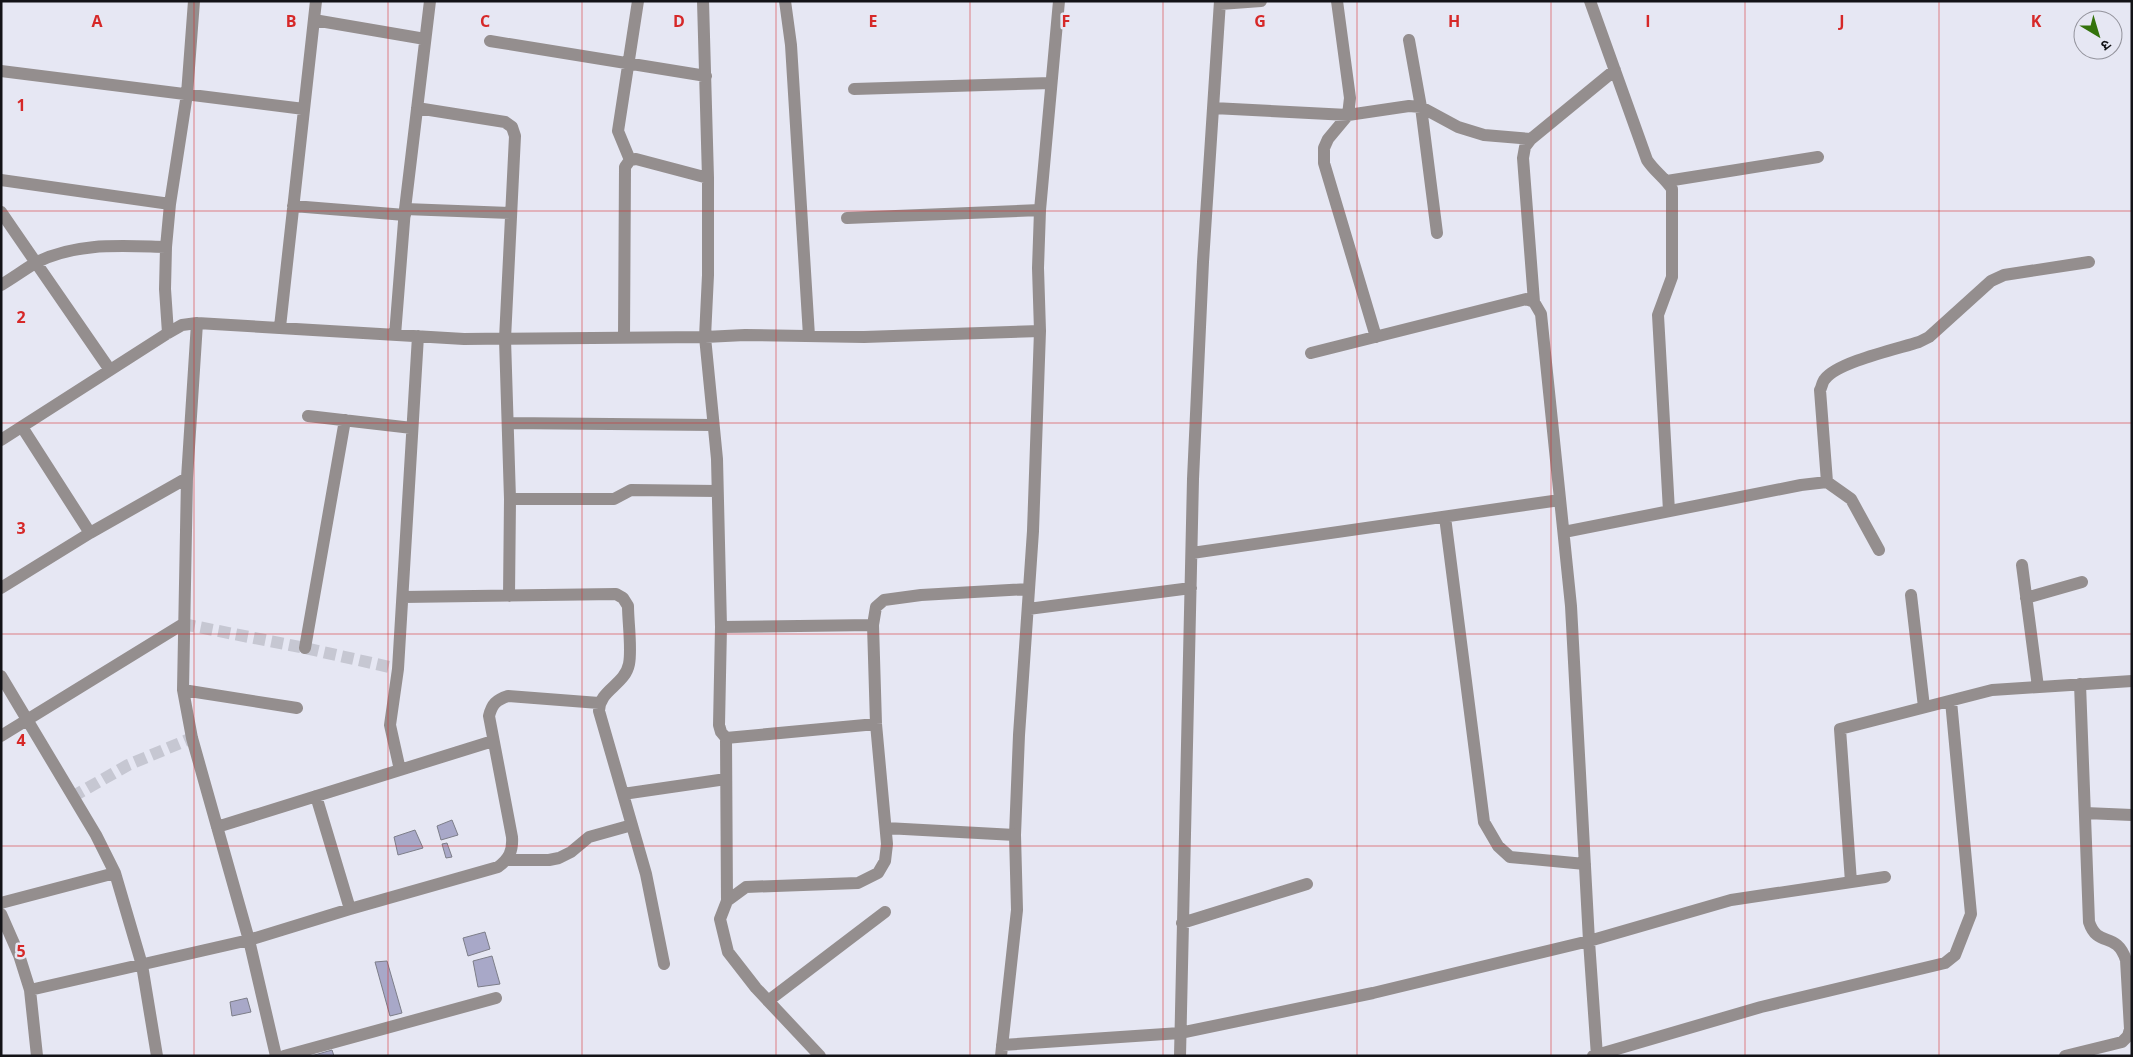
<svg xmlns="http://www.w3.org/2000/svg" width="2133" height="1057" viewBox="0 0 2133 1057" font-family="'Open Sans','Noto Sans Devanagari',sans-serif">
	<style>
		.building { fill: #a8a8c8; stroke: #7d7e89 }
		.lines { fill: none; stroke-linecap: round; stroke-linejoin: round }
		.street-tunnel { stroke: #c6c7d2; stroke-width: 12; stroke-dasharray: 12 6; stroke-linecap: butt }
		.street { stroke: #948e8e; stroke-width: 12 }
		.grid { fill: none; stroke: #d62828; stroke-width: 1; stroke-opacity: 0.55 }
		.grid-label { font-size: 16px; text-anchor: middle; font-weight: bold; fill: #d62828; stroke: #e6e7f3; stroke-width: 5; stroke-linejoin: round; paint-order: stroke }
	</style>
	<rect width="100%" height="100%" fill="#e6e7f3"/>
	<!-- building -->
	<path class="building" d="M 452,820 L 458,835 L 441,840 L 437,826 Z
		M 415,830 L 423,848 L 398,855 L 394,837 Z
		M 447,843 L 452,857 L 446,858 L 442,844 Z
		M 485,932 L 490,949 L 468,956 L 463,938 Z
		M 492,956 L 500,984 L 478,987 L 473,961 Z
		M 387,961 L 402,1013 L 390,1016 L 375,962 Z
		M 247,998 L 251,1012 L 232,1016 L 230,1002 Z
		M 332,1050 L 334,1056 L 311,1056 Z"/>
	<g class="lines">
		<!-- street-tunnel -->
		<path class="street-tunnel" d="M 183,624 L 305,648 L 398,669
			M 72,797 L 128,765 L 192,738"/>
		<!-- street -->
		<path class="street" d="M 703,1 L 708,178 L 708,275 L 705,337 L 717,459 L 721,627 L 719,725 L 721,732 L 726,738 L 876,724
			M 785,1 L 791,45 L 809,336
			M 1337,1 L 1350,98 L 1348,115 L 1328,139 L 1324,148 L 1324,163 L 1376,337
			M 1590,1 L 1647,160 C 1654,171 1665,178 1672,189 L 1672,277 L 1658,315 L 1669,511
			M 1220,4 L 1261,1
			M 314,20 L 425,39
			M 1409,40 L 1421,107 L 1437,233
			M 490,41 L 706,76
			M 1,71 L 304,109
			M 854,89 L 1051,83
			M 417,108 L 505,122 L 512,127 L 515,136 L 505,339 L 510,499 L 509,596
			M 1213,108 L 1348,115 L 1409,106 L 1421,107 L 1458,127 L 1484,135 L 1531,139
			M 630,160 L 618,131 L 638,1
			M 1,180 L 170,204
			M 1667,181 L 1818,157
			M 293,206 L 405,215
			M 405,209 L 510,213
			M 1,212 L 110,370
			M 847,218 L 1040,210
			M 1,285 C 13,278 25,269 37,262 C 78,242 121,246 166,247
			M 1534,302 L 1523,158 L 1525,147 L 1531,139 L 1615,70
			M 197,323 L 187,478 L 183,690 L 192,738 L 249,940 L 276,1056
			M 280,327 L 316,1
			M 168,333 L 165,289 L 166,247 L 170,204 L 187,94 L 194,1
			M 395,335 L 405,209 L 430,1
			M 624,338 L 625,167 L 630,160 L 636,159 L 708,178
			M 1311,353 L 1526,299 L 1534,302 L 1541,314 L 1571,606 L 1589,941 L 1597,1056
			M 308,416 L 412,428
			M 508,423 L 713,425
			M 1,440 L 168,333 L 182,325 L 197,323 L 464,339 L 705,337 L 745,335 L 864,337 L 1040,331
			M 1827,482 L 1820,390 C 1822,387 1822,382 1825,379 C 1838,362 1897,349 1919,342 L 1929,337 L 1991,281 L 2004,275 L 2089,262
			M 510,499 L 614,499 L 631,490 L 717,491
			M 1445,517 L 1484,822 L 1498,846 L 1510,857 L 1585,864
			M 1564,532 L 1801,485 L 1827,482 L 1851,499 L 1879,550
			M 90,533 L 187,478
			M 1192,553 L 1560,500
			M 2022,565 L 2038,687
			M 1,588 L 90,533 L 22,427
			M 1911,595 L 1924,707
			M 403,597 L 616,594 L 623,598 L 628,606 C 628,622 632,649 629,664 C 625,685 599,690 599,711 L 646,874 L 664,964
			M 2026,598 L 2082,582
			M 1028,609 L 1191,588
			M 721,627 L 873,625
			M 305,648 L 345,420
			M 1,676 L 96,835 L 115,873 L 142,965 L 157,1056
			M 183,690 L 297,708
			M 1,736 L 183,624
			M 726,738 L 727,901
			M 400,770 L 390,725 L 398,669 L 418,336
			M 623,794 L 726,779
			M 316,796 L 350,909
			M 2085,813 L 2132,815
			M 217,827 L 493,741
			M 886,828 L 1015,835
			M 507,860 L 549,860 L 559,858 L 571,852 L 589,837 L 632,825
			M 1851,882 L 1840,729 L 1992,690 L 2132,681
			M 1,903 L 115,873
			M 1,914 L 19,955 L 30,990 L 37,1056
			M 1182,923 L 1307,884
			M 30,990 L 249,940 L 350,909 L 498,867 C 509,859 513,851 512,837 L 489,716 C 492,704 496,700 508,696 L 599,703
			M 768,1001 L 885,912
			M 1002,1045 L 1180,1033 L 1373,993 L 1589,941 L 1731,900 L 1885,877
			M 284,1056 L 496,998
			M 820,1056 L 756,988 L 728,952 L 720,919 L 727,901 L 746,887 L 858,883 L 878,873 L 885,861 L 887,844 L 876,724 L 873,625 L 876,607 L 884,600 L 921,595 L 1029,589
			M 1001,1056 L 1017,910 L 1015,835 L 1019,735 L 1033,531 L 1040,331 L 1038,268 L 1040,210 L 1059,1
			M 1180,1056 L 1193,479 L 1203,262 L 1220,1
			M 1593,1056 L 1761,1007 L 1945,963 L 1955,955 L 1971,914 L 1951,701
			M 2065,1056 L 2122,1042 L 2128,1036 L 2130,1029 L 2126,960 C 2116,930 2098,949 2089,922 L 2080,684"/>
	</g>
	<!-- grid -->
	<path class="grid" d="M 194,1 L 194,1056M 388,1 L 388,1056M 582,1 L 582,1056M 776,1 L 776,1056M 970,1 L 970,1056M 1163,1 L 1163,1056M 1357,1 L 1357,1056M 1551,1 L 1551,1056M 1745,1 L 1745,1056M 1939,1 L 1939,1056M 1,211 L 2132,211M 1,423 L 2132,423M 1,634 L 2132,634M 1,846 L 2132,846"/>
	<g class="grid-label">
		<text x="97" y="27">A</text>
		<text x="291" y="27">B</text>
		<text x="485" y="27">C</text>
		<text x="679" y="27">D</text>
		<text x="873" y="27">E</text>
		<text x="1066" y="27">F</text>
		<text x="1260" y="27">G</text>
		<text x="1454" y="27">H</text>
		<text x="1648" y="27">I</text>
		<text x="1842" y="27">J</text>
		<text x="2036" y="27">K</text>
		<text x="21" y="111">1</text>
		<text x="21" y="323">2</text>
		<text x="21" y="534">3</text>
		<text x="21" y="746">4</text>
		<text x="21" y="957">5</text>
	</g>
	<!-- border -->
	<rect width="2133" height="1057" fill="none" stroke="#131317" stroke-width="5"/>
	<!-- north arrow -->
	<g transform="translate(2098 35) rotate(142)"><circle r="24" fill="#e6e7f3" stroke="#92929b"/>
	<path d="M0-4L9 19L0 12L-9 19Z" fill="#34730c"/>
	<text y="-8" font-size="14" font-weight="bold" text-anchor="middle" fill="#131317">उ</text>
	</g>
</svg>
